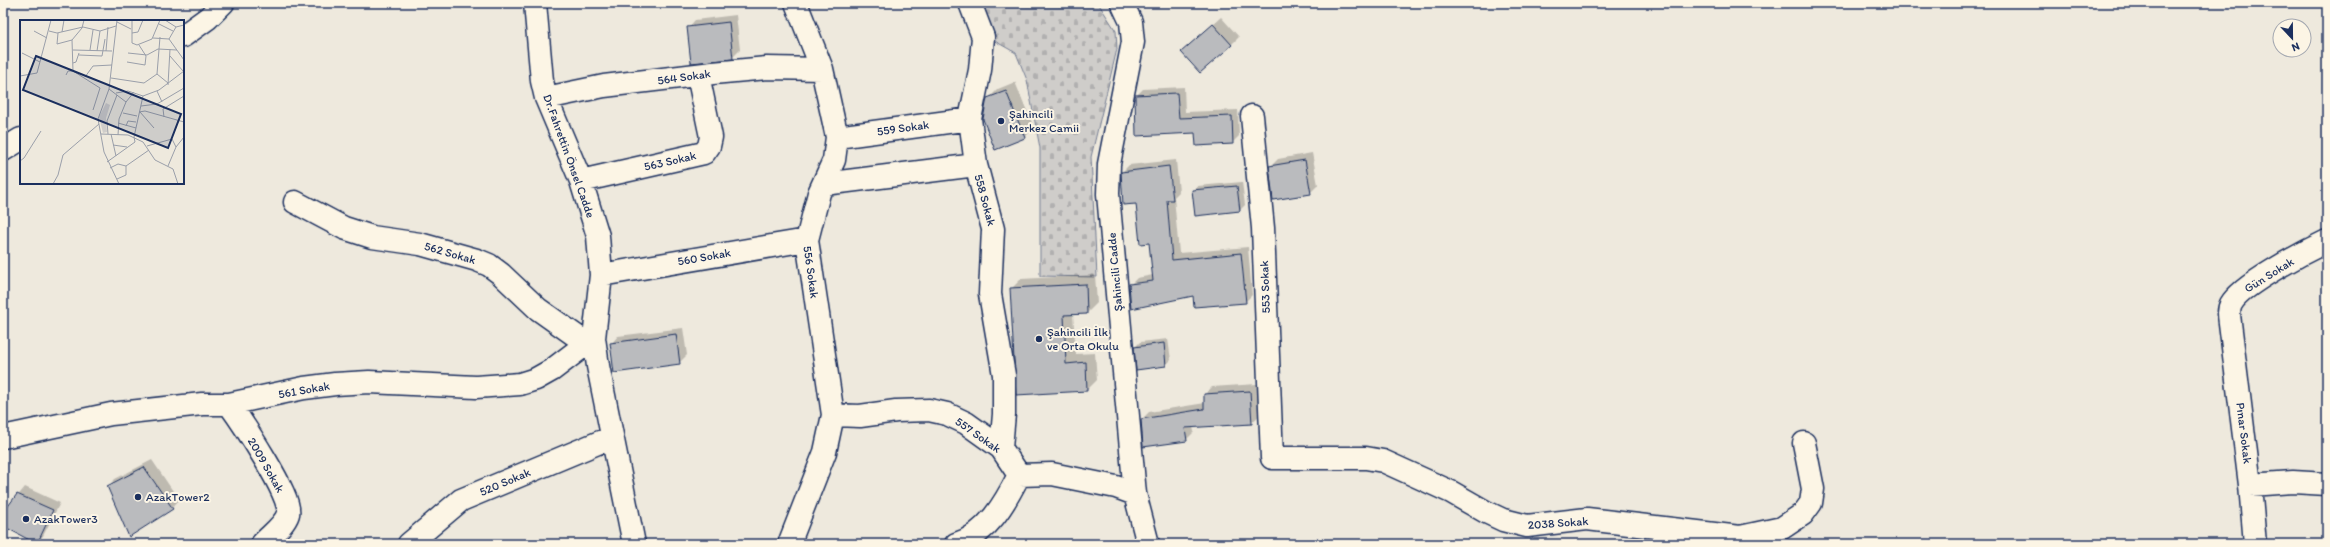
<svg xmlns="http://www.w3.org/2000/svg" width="2330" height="547" viewBox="0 0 2330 547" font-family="Itim,sans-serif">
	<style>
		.cemetery { fill: url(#cemetery-stones); stroke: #757e94 }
		.shadow { fill: #0003 }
		.building { fill: #babbbe; stroke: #1b2f5e }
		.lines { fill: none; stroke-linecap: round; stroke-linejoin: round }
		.minor-casing { stroke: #1b2f5e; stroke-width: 25 }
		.minor { stroke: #fcf5e5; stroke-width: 22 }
		.poi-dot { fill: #1b2f5e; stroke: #fcf5e5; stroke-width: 1.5 }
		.labels { text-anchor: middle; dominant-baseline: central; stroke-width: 4; stroke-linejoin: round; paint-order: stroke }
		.street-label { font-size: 12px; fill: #1b2f5e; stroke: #fcf5e5 }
		.poi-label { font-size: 12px; fill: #1b2f5e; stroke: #fcf5e5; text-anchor: start }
		.inset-road { fill: none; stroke: #9a9faa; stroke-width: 1 }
		.view { fill: #1b2f5e; fill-opacity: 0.15; stroke: #1b2f5e; stroke-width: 2 }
		.inset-edge { fill: none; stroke: #1b2f5e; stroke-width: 2 }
	</style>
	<defs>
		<pattern id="cemetery-stones" width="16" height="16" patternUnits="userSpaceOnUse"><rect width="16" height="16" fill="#cfcdca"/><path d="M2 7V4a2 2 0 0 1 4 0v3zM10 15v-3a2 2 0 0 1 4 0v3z" fill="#b1b0b0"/></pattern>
	</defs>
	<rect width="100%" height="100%" fill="#eee9dd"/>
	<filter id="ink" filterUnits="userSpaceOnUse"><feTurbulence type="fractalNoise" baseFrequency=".025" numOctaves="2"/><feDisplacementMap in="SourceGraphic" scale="8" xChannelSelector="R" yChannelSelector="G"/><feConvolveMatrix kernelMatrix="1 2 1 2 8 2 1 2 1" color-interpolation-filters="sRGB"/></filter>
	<g filter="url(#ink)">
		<!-- cemetery -->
		<path class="cemetery" d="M 978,3 L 1098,3 L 1116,31 L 1117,49 L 1091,157 L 1097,277 L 1040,276 L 1040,148 L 1027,80 L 1016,53 L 993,40 Z"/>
		<!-- shadow -->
		<path class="shadow" d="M 736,15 L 740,50 L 732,58 L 688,28 L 695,20 Z
			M 1221,17 L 1239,37 L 1231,45 L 1190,44 Z
			M 1015,82 L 1034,128 L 1024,138 L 988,99 L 998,89 Z
			M 1184,87 L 1185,112 L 1238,110 L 1239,136 L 1232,143 L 1196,132 L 1136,96 L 1143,89 Z
			M 1312,153 L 1318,185 L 1310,193 L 1271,166 L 1278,159 Z
			M 1176,160 L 1179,192 L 1174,197 L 1179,253 L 1248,247 L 1252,295 L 1245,302 L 1130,285 L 1137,278 L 1153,275 L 1150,242 L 1137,203 L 1122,172 L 1129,165 Z
			M 1242,182 L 1245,205 L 1240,210 L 1193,191 L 1198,186 Z
			M 1095,275 L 1097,303 L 1087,313 L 1073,314 L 1076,354 L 1095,353 L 1097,380 L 1087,390 L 1017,394 L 1011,289 L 1021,279 Z
			M 683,328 L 687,355 L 679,363 L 611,344 L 618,336 Z
			M 1168,339 L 1171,360 L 1166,365 L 1135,347 L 1140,342 Z
			M 1257,384 L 1259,416 L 1251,423 L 1193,426 L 1194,432 L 1186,440 L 1142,419 L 1149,412 L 1205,403 L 1205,394 L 1212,387 Z
			M 152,460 L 179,500 L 172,508 L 108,487 L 115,479 Z
			M 25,487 L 60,503 L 43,536 L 36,543 L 3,524 L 3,514 Z"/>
		<!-- building -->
		<path class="building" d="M 729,22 L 733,59 L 691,63 L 687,27 Z
			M 1213,24 L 1232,45 L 1200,73 L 1181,52 Z
			M 1006,91 L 1025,138 L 995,150 L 983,119 L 987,98 Z
			M 1177,93 L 1179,118 L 1232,116 L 1233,144 L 1196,146 L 1195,133 L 1136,136 L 1135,95 Z
			M 1305,160 L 1311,194 L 1273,200 L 1269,166 Z
			M 1169,166 L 1173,200 L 1167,200 L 1172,260 L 1241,253 L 1246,303 L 1194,307 L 1193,296 L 1131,309 L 1129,284 L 1153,281 L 1149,243 L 1140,244 L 1136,204 L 1123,205 L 1121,172 Z
			M 1237,186 L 1240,211 L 1195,216 L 1192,190 Z
			M 1086,284 L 1087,314 L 1064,315 L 1066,364 L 1086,362 L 1087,391 L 1016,395 L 1010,288 Z
			M 676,334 L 680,364 L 614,373 L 610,343 Z
			M 1164,343 L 1166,366 L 1136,370 L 1134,347 Z
			M 1250,391 L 1252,424 L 1185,428 L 1187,441 L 1143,447 L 1141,419 L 1204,409 L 1204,394 Z
			M 144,467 L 173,509 L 129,537 L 107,486 Z
			M 17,494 L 53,510 L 37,544 L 3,526 L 3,513 Z"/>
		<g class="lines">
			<defs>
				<path id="minor" d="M 535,3 L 542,81 L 546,98 L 581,181 L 598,236 L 601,275 L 594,338 L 598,366 L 634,544
					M 970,3 L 983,37 L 980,70 L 970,119 L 976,165 L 993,229 L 990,294 L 1004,375 L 1004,414 L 1001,448
					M 1122,3 L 1131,22 L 1133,42 L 1109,164 L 1108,194 L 1135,494 L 1148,544
					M 183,36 L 208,18 L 223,3
					M 546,98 L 604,86 L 713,73 L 767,68 L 822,69
					M 1252,116 L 1263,228 L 1272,458 L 1366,458 L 1383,461 L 1451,492 L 1486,512 L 1503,520 L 1527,526 L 1587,519 L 1740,537 L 1782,528 L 1803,514 L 1811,503 L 1813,489 L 1804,443
					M 837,137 L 970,119
					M 3,150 L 21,139
					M 581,181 L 704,153 L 709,146 L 711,137 L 698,75
					M 824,184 L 976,165
					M 295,202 L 344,228 L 372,237 L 420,244 L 477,260 L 489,265 L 501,274 L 538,309 L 586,343
					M 601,275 L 807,240
					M 229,404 C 240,419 294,499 288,514 C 284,526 270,535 262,544
					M 833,415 L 860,416 L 896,411 L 929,410 L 947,414 L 966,423 L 1001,448 L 1019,475 L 1052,474 L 1116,487 L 1135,494
					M 3,437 L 111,414 L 202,404 L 229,404 L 304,388 L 335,384 L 369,382 L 476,387 L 520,384 L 536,379 L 552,370 L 594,338
					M 2250,485 L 2293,482 L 2327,484
					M 409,544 L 461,500 L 612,437
					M 789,544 L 825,452 L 833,415 L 807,240 L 819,193 L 834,160 L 837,137 L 822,69 L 796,3
					M 956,544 C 987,535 1005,503 1019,475
					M 2255,544 L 2250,485 L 2230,323 C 2229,316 2228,310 2231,304 C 2241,285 2306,251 2327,241"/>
			</defs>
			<!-- minor casing -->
			<use href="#minor" class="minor-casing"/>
			<!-- minor -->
			<use href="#minor" class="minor"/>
		</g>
	</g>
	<!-- markers -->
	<g class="poi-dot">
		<circle cx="1001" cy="121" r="4"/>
		<circle cx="1039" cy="339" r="4"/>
		<circle cx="138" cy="497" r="4"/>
		<circle cx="26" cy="519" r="4"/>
	</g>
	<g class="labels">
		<!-- street labels -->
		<g class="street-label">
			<text transform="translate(684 77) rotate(-8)">564 Sokak</text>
			<text transform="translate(903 128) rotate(-8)">559 Sokak</text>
			<text transform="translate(569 156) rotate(70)">Dr.Fahrettin Önsel Cadde</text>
			<text transform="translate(670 161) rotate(-13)">563 Sokak</text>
			<text transform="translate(985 200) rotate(75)">558 Sokak</text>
			<text transform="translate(450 253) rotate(16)">562 Sokak</text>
			<text transform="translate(704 257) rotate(-10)">560 Sokak</text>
			<text transform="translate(811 272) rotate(82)">556 Sokak</text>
			<text transform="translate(1115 272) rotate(-95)">Şahincili Cadde</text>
			<text transform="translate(2269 275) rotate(-32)">Gün Sokak</text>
			<text transform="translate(1265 287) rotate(-92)">553 Sokak</text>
			<text transform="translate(304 390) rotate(-10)">561 Sokak</text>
			<text transform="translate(2244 433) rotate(83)">Pınar Sokak</text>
			<text transform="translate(978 435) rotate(35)">557 Sokak</text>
			<text transform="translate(266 465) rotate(60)">2009 Sokak</text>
			<text transform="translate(505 482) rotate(-23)">520 Sokak</text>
			<text transform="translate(1558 523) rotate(-4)">2038 Sokak</text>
		</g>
		<!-- poi labels -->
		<g class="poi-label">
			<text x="1009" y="114">Şahincili<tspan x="1009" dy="14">Merkez Camii</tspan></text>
			<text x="1047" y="332">Şahincili İlk<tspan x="1047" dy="14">ve Orta Okulu</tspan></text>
			<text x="146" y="497">AzakTower2</text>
			<text x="34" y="519">AzakTower3</text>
		</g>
	</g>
	<!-- overview -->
	<g transform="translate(20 20)">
		<rect width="164" height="164" fill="#eee9dd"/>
		<path d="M 86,83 L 90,85 L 86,98 L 87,112 L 83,113 L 79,97 Z" fill="#cfcdca"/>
		<path class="inset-road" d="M 97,0 L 89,69 L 78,99 L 84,132 L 99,164M 112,0 L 112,23 L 117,25 L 132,19 L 140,0M 145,0 L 156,7M 97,2 L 111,9M 139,4 L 153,11M 14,11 L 27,18M 29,11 L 37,13 L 63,7 L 80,11 L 96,6M 42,12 L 44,0M 38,13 L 37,24 L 52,20M 112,13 L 118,12 L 123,0M 133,18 L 149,19 L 164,40M 149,19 L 156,7 L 164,5M 53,30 L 92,31M 70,30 L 73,10M 77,31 L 80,11M 86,31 L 88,7M 2,33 L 20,42M 108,33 L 127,35 L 138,29 L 157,30M 59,35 L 82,36 L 85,19M 150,36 L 163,51M 107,42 L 125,45 L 126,36 L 119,25M 53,43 L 56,42 L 59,33M 53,51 L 52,20 L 62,8 L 64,0M 137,54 L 148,63M 46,55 L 48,51 L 53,51 L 80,68 L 73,90M 0,56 L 17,53 L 31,0M 65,57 L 73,46 L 92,45M 91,58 L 124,63 L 137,54 L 140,17M 148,65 L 150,29M 89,69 L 106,82M 137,71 L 142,82M 96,73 L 108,71 L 123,76M 121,86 L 137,84 L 164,68M 119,92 L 125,91 L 164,102M 120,92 L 134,108M 103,93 L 117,96M 144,97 L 143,89 L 164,76M 98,103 L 116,108M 106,106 L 108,101 L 116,102M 81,114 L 108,115 L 123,122 L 135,140 L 153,149 L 158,164M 88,114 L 87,101 L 97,75M 91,114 L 96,136M 98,115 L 99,99 L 106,82 L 114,72M 114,117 L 123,76 L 139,70 L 164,51M 93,125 L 107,127M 127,126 L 152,119 L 156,127M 0,141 L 4,138 L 21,111M 87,142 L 115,122 L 114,117M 148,146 L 156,127 L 164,117M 90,148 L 98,144 L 106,146 L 129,130M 97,159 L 106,155 L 106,146M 33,164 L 38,155 L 43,135 L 79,104"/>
		<path class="view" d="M 16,36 L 161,94 L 148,128 L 3,70 Z"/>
		<rect width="164" height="164" class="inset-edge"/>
	</g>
	<!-- margin -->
	<rect width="2330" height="547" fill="none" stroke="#fcf5e5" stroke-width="16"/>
	<rect x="8" y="8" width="2314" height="531" fill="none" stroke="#1b2f5e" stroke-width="1.5" filter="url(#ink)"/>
	<!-- north arrow -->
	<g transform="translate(2292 38) rotate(158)"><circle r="19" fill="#fcf5e5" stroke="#a2a6af"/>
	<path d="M0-3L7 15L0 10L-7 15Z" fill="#1b2f5e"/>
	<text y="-6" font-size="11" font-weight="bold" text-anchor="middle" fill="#1b2f5e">N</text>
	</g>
</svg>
